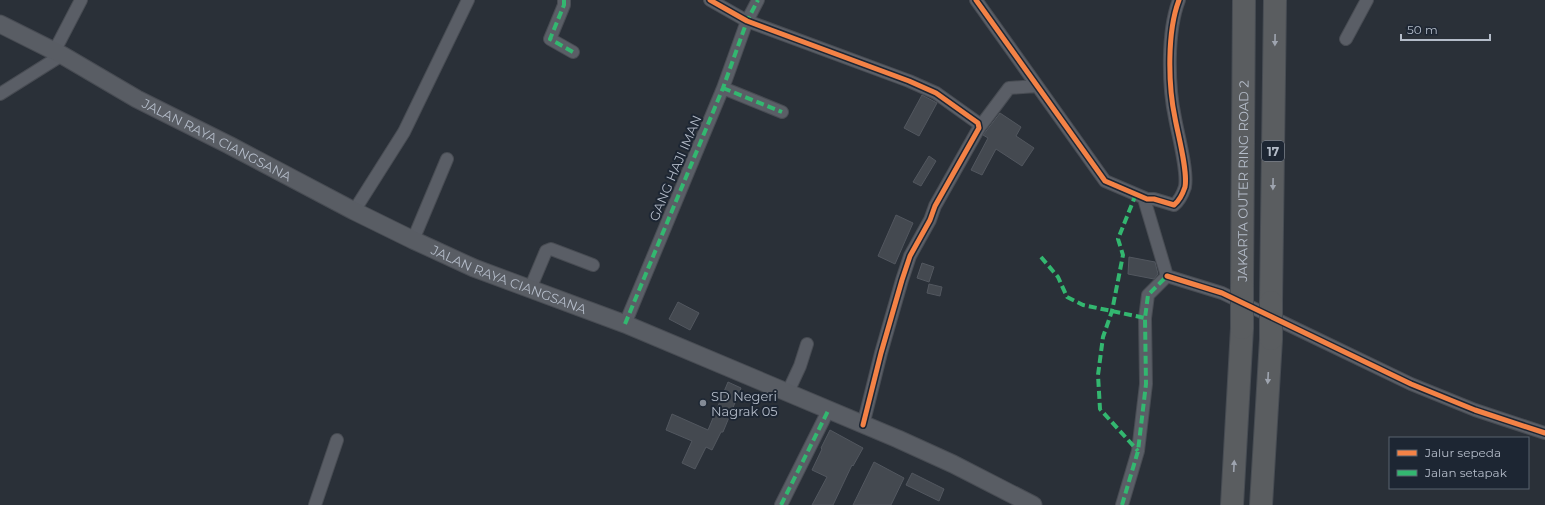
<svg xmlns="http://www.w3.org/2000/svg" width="1545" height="505" viewBox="0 0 1545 505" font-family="Montserrat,sans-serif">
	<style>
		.building { fill: #444950; stroke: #52575f }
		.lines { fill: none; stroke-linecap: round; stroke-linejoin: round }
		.street-casing { stroke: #484c53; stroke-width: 14 }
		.secondary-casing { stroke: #484c53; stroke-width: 19 }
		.highway-casing { stroke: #474c53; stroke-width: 24 }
		.street { stroke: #5a5e66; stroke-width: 12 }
		.secondary { stroke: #595d64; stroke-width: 17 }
		.highway { stroke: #5a5d60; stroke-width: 22 }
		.highway-bridge-casing { stroke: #474c53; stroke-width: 24; stroke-linecap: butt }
		.highway-bridge { stroke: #5a5d60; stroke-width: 22 }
		.quiet { stroke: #33b770; stroke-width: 4; stroke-dasharray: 8 4; stroke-linecap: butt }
		.cycleway-casing { stroke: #1d2633; stroke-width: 8 }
		.cycleway { stroke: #f48246; stroke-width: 5 }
		.oneway { fill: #9ea4af }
		.poi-dot { fill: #848b96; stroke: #1d2633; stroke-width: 1.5 }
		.labels { text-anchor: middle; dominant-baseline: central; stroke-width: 4; stroke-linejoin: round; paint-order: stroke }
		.shield { fill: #1d2633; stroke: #878f9c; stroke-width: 1 }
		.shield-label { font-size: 12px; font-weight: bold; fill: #b4bcc9 }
		.street-label { font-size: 13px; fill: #b4bcc9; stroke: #1d2633 }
		.poi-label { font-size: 13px; fill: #b4bcc9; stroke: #1d2633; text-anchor: start }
	</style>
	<rect width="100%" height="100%" fill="#2a3038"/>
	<!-- building -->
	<path class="building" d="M 922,95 L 937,103 L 919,136 L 904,128 Z
		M 1000,113 L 1021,127 L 1016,136 L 1034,148 L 1022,166 L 996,149 L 982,175 L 971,170 L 988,138 L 983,135 Z
		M 929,156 L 936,161 L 921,186 L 913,182 Z
		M 896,215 L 913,223 L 895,264 L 878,256 Z
		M 1129,257 L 1155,262 L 1158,274 L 1154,279 L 1128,274 Z
		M 922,263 L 934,267 L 929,282 L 917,278 Z
		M 929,284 L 942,287 L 940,296 L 927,293 Z
		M 678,302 L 699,313 L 690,330 L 669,319 Z
		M 728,382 L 741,388 L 723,432 L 721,432 L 712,450 L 706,447 L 695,469 L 682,463 L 692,441 L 666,430 L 672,414 L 708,430 Z
		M 830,430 L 863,448 L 853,466 L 852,465 L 833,505 L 812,505 L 827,477 L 812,470 L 822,449 L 821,448 Z
		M 874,462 L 904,478 L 891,505 L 853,505 Z
		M 912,473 L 944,489 L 939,501 L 906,485 Z"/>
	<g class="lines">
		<defs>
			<path id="street" d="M 564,0 L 564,5 L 550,39 L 573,52
				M 710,0 L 747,21 L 909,81 L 936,93 L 978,123 L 979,128 L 935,206 L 930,220 L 910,256 L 902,280 L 881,353 L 863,425
				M 976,0 L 1105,181 L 1147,199 L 1154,199 L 1174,205 C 1179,201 1183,193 1185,187 C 1188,171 1178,135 1175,118 C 1168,85 1167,31 1179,0
				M 1346,39 L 1367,0
				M 55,50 L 81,0
				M 723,88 L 782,112
				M 0,94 L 62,55
				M 979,128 L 1009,88 L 1037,86
				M 1147,199 L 1145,202 L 1167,276
				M 354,211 L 404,132 L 468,0
				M 413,240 L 447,159
				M 1167,276 L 1222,293 L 1411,384 L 1475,410 L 1545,433
				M 530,289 L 546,251 L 551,249 L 593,265
				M 625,324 L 723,88 L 747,21 L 758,0
				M 787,394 L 800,366 L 807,344
				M 315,505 L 337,440
				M 781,505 L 828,411
				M 1122,505 L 1138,451 L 1146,384 L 1145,318 L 1148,295 L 1167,276"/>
			<g id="secondary">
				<path id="s1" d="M 0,24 L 62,55 L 137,99 L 229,145 L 354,211 L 413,240 L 474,268 L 625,324 L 898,439 L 953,464 L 1033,505"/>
			</g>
			<g id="highway">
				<path id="s2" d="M 1242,287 L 1244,0"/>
				<path d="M 1271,302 L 1275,0"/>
				<path d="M 1232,505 L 1242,328"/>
				<path d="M 1261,505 L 1271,339"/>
			</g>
		</defs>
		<!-- street casing -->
		<use href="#street" class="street-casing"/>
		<!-- secondary casing -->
		<use href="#secondary" class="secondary-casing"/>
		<!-- highway casing -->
		<use href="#highway" class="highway-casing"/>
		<!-- street -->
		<use href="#street" class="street"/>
		<!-- secondary -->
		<use href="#secondary" class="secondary"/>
		<!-- highway -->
		<use href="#highway" class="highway"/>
		<defs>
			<path id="highway-bridge" d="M 1242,328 L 1242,287
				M 1271,339 L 1271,302"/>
		</defs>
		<!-- highway-bridge casing -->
		<use href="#highway-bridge" class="highway-bridge-casing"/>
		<!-- highway-bridge -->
		<use href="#highway-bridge" class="highway-bridge"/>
		<!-- quiet -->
		<path class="quiet" d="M 564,0 L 564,5 L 550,39 L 573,52
			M 723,88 L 782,112
			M 1136,194 L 1118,239 L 1123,255 L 1112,311 L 1103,337 L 1098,375 L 1100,409 L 1138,451
			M 1041,257 L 1058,277 L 1067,297 L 1083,305 L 1145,318
			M 625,324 L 723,88 L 747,21 L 758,0
			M 781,505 L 828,411
			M 1122,505 L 1138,451 L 1146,384 L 1145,318 L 1148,295 L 1167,276"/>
		<defs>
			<path id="cycleway" d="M 710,0 L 747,21 L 909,81 L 936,93 L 978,123 L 979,128 L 935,206 L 930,220 L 910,256 L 902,280 L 881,353 L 863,425
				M 976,0 L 1105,181 L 1147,199 L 1154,199 L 1174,205 C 1179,201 1183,193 1185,187 C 1188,171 1178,135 1175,118 C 1168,85 1167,31 1179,0
				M 1167,276 L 1222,293 L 1411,384 L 1475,410 L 1545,433"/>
		</defs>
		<!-- cycleway casing -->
		<use href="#cycleway" class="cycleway-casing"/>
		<!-- cycleway -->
		<use href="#cycleway" class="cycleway"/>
	</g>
	<!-- one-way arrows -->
	<defs><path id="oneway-solid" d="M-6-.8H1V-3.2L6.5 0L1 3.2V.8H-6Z"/></defs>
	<g class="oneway">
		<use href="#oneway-solid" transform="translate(1275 40) rotate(91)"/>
		<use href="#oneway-solid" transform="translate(1273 184) rotate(91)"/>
		<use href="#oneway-solid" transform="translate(1268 378) rotate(93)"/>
		<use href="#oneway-solid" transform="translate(1234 466) rotate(-87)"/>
	</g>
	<!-- markers -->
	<circle class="poi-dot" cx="703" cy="403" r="4"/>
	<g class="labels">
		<!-- shield labels -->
		<rect class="shield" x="1262" y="141" width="22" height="20" rx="3"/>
		<g class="shield-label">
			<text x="1273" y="151">17</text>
		</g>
		<!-- street labels -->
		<g class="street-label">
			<text stroke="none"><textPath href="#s1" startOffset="246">JALAN RAYA CIANGSANA</textPath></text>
			<text transform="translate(675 168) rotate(-67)">GANG HAJI IMAN</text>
			<text stroke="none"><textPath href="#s2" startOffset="106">JAKARTA OUTER RING ROAD 2</textPath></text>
			<text stroke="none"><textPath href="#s1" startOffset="570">JALAN RAYA CIANGSANA</textPath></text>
		</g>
		<!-- poi labels -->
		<g class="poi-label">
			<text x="711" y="396">SD Negeri<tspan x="711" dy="15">Nagrak 05</tspan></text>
		</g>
	</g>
	<!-- legend -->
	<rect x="1389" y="437" width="140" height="52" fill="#1d2633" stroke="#59626f"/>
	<rect x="1397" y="450" width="20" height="6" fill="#f48246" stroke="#59626f"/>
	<text x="1425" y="457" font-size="12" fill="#b4bcc9">Jalur sepeda</text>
	<rect x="1397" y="470" width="20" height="6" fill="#33b770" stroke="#59626f"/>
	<text x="1425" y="477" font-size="12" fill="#b4bcc9">Jalan setapak</text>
	<!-- scale -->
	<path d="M1401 34v6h89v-6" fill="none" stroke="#b4bcc9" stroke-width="2"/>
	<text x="1407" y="34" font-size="12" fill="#b4bcc9" stroke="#1d2633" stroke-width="3" paint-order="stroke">50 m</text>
</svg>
